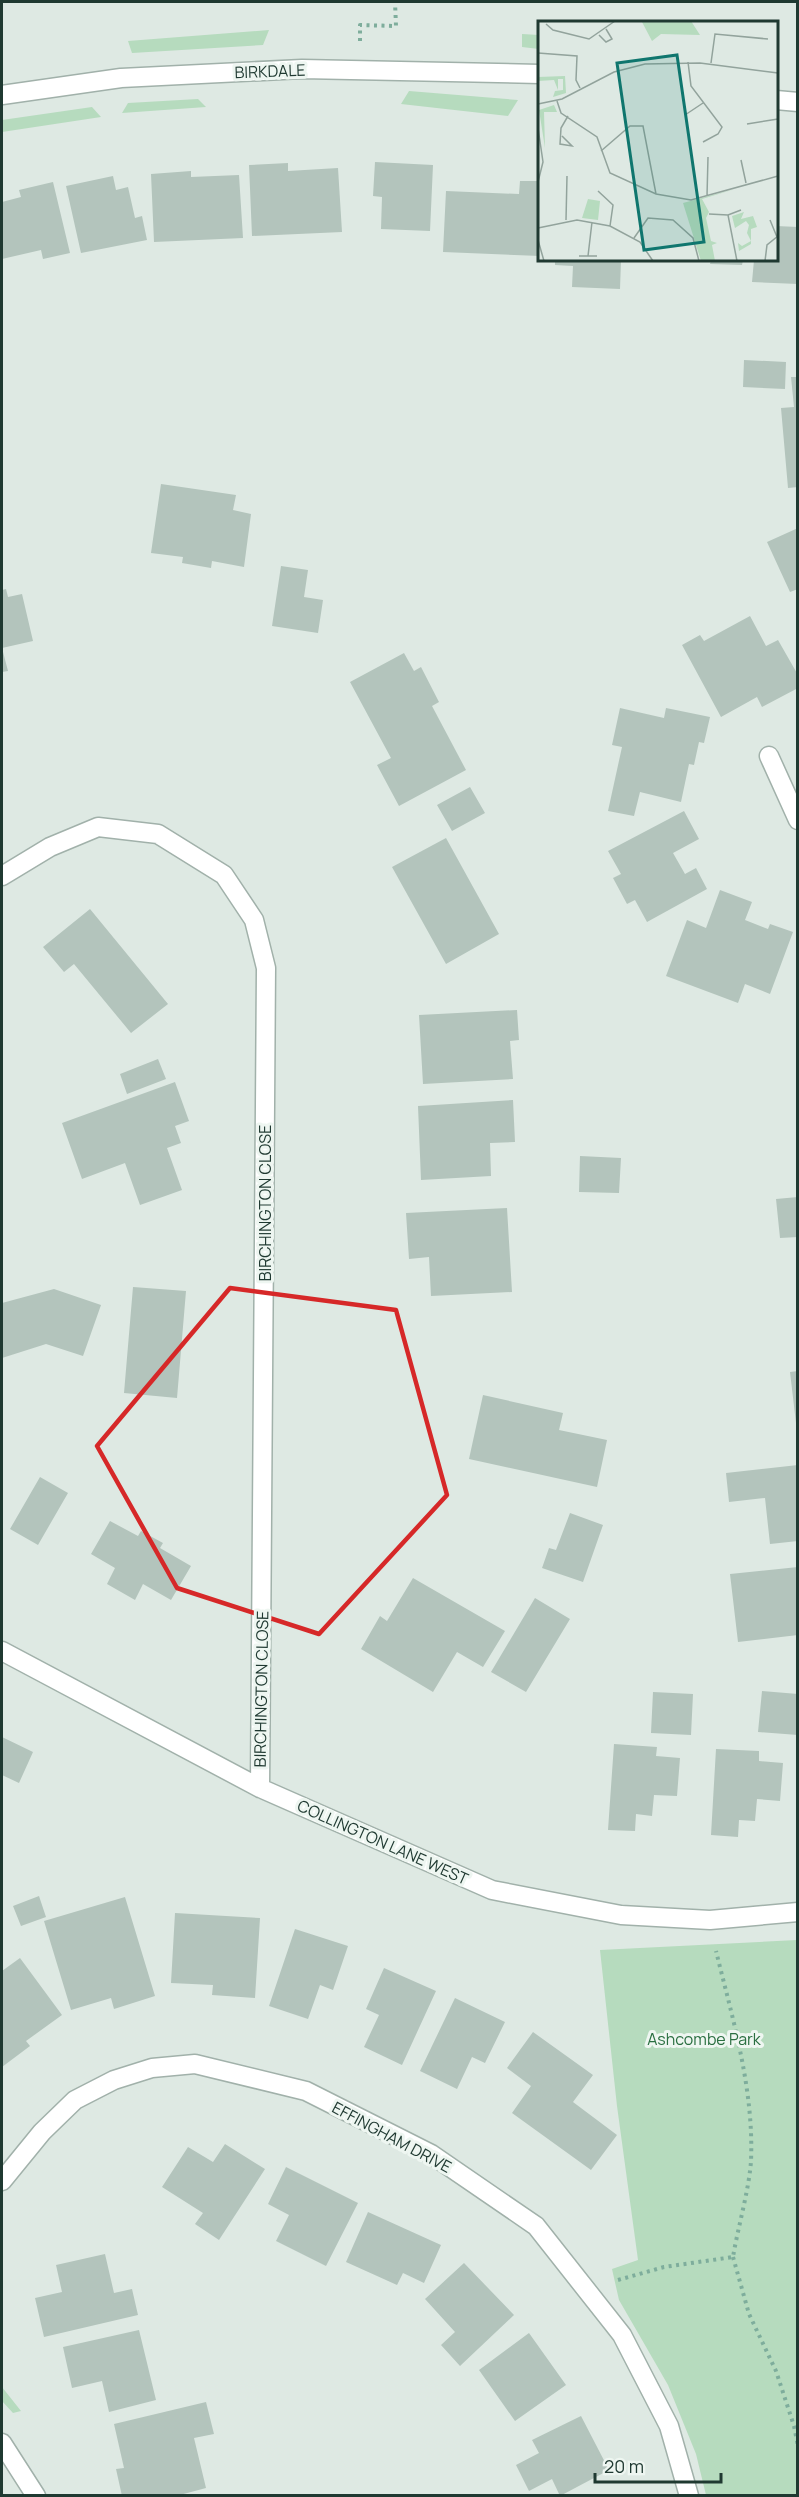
<svg xmlns="http://www.w3.org/2000/svg" width="799" height="2497" viewBox="0 0 799 2497" font-family="Manrope,sans-serif">
	<style>
		.green { fill: #b6dbbe }
		.building { fill: #b3c4bc }
		.lines { fill: none; stroke-linecap: round; stroke-linejoin: round }
		.minor-casing { stroke: #a1b1aa; stroke-width: 21 }
		.path { stroke: #7ead9c; stroke-width: 4; stroke-dasharray: 3 4.5; stroke-linecap: butt }
		.minor { stroke: #fff; stroke-width: 18 }
		.marked { fill: none; stroke: #d62828; stroke-width: 4.5; stroke-linejoin: round }
		.labels { text-anchor: middle; dominant-baseline: central; stroke-width: 6; stroke-linejoin: round; paint-order: stroke }
		.street-label { font-size: 16px; fill: #1f3931; stroke: #eef6f1 }
		.park-label { font-size: 16px; fill: #2a6f41; stroke: #eef6f1 }
		.inset-road { fill: none; stroke: #92a39c; stroke-width: 1.5 }
		.view { fill: #0f766e; fill-opacity: 0.15; stroke: #0f766e; stroke-width: 3 }
		.inset-edge { fill: none; stroke: #1f3931; stroke-width: 3 }
	</style>
	<rect width="100%" height="100%" fill="#dee9e3"/>
	<!-- green -->
	<path class="green" d="M 269,30 L 263,45 L 132,53 L 128,41 Z
		M 522,34 L 539,35 L 539,49 L 522,47 Z
		M 409,91 L 518,100 L 508,116 L 401,104 Z
		M 198,99 L 206,107 L 122,113 L 128,103 Z
		M 92,107 L 101,117 L 2,132 L 2,120 Z
		M 797,1940 L 797,2495 L 706,2495 L 696,2454 L 668,2385 L 619,2300 L 612,2269 L 638,2260 L 617,2106 L 600,1950 Z
		M 2,2387 L 21,2411 L 13,2413 L 2,2401 Z"/>
	<!-- building -->
	<path class="building" d="M 375,162 L 433,165 L 430,231 L 381,229 L 382,197 L 373,196 Z
		M 288,163 L 288,171 L 338,168 L 342,232 L 252,236 L 249,165 Z
		M 191,171 L 191,177 L 239,175 L 243,238 L 154,242 L 151,174 Z
		M 113,176 L 116,190 L 128,187 L 135,218 L 142,216 L 147,240 L 81,253 L 66,186 Z
		M 520,181 L 540,181 L 540,256 L 443,252 L 446,191 L 519,194 Z
		M 53,182 L 70,253 L 43,259 L 41,250 L 2,259 L 2,202 L 21,197 L 19,190 Z
		M 776,226 L 798,227 L 798,284 L 752,282 L 754,260 L 776,260 Z
		M 555,260 L 621,260 L 620,289 L 572,287 L 573,266 L 555,265 Z
		M 711,260 L 743,260 L 742,265 L 710,264 Z
		M 744,360 L 786,362 L 785,389 L 743,387 Z
		M 791,377 L 798,377 L 798,487 L 788,488 L 781,408 L 794,407 Z
		M 161,484 L 236,495 L 233,510 L 251,514 L 244,567 L 212,561 L 211,568 L 182,563 L 183,557 L 151,553 Z
		M 798,528 L 798,589 L 790,592 L 767,542 Z
		M 281,566 L 308,570 L 304,597 L 323,600 L 318,633 L 272,626 Z
		M 6,589 L 8,597 L 22,594 L 33,641 L 2,648 L 8,671 L 2,672 L 2,590 Z
		M 750,616 L 766,646 L 778,640 L 798,675 L 798,688 L 762,707 L 757,697 L 721,717 L 682,645 L 700,635 L 704,641 Z
		M 404,653 L 414,671 L 421,667 L 439,702 L 432,706 L 466,770 L 399,806 L 377,765 L 391,758 L 350,682 Z
		M 620,708 L 664,718 L 666,708 L 710,717 L 704,743 L 699,742 L 694,765 L 689,764 L 681,802 L 640,792 L 634,816 L 608,811 L 622,747 L 612,745 Z
		M 470,787 L 485,813 L 452,831 L 437,805 Z
		M 684,811 L 699,839 L 673,853 L 685,874 L 696,868 L 707,889 L 647,922 L 635,900 L 627,904 L 613,878 L 621,874 L 608,851 Z
		M 446,838 L 499,934 L 446,964 L 392,867 Z
		M 720,890 L 752,902 L 745,920 L 768,929 L 770,924 L 793,932 L 770,994 L 745,984 L 738,1003 L 666,976 L 687,920 L 706,928 Z
		M 90,909 L 168,1004 L 131,1033 L 74,964 L 64,972 L 43,947 Z
		M 517,1010 L 519,1040 L 510,1041 L 513,1079 L 423,1084 L 419,1015 Z
		M 158,1059 L 166,1079 L 127,1094 L 120,1074 Z
		M 175,1082 L 189,1121 L 175,1126 L 181,1143 L 167,1148 L 182,1190 L 140,1205 L 125,1163 L 82,1179 L 62,1123 Z
		M 513,1100 L 515,1142 L 490,1143 L 491,1176 L 421,1180 L 418,1106 Z
		M 580,1156 L 621,1158 L 619,1193 L 579,1192 Z
		M 798,1197 L 798,1237 L 780,1238 L 776,1199 Z
		M 507,1208 L 512,1292 L 431,1296 L 429,1257 L 409,1259 L 406,1213 Z
		M 133,1287 L 186,1291 L 177,1398 L 124,1393 Z
		M 54,1289 L 101,1305 L 83,1356 L 46,1344 L 2,1358 L 2,1303 Z
		M 798,1371 L 798,1423 L 796,1423 L 790,1372 Z
		M 483,1395 L 563,1413 L 559,1430 L 607,1440 L 597,1487 L 469,1459 Z
		M 798,1465 L 798,1541 L 770,1544 L 765,1498 L 729,1502 L 726,1473 Z
		M 40,1477 L 68,1493 L 38,1545 L 10,1529 Z
		M 570,1513 L 603,1525 L 583,1582 L 542,1568 L 549,1548 L 556,1550 Z
		M 110,1521 L 138,1536 L 141,1531 L 163,1543 L 160,1548 L 191,1566 L 171,1600 L 143,1584 L 135,1600 L 107,1584 L 115,1568 L 91,1554 Z
		M 798,1567 L 798,1635 L 738,1642 L 730,1574 Z
		M 413,1578 L 505,1631 L 483,1667 L 457,1652 L 433,1692 L 361,1649 L 380,1616 L 387,1621 Z
		M 535,1598 L 570,1619 L 526,1692 L 491,1672 Z
		M 762,1691 L 798,1694 L 798,1735 L 758,1732 Z
		M 653,1692 L 693,1694 L 691,1735 L 651,1733 Z
		M 2,1737 L 33,1752 L 19,1783 L 2,1775 Z
		M 614,1744 L 657,1747 L 656,1756 L 680,1758 L 677,1796 L 654,1795 L 652,1816 L 636,1814 L 635,1831 L 608,1830 Z
		M 716,1749 L 759,1751 L 759,1761 L 783,1763 L 780,1801 L 757,1799 L 755,1821 L 739,1820 L 738,1837 L 711,1835 Z
		M 39,1896 L 46,1917 L 21,1926 L 13,1906 Z
		M 125,1897 L 155,1996 L 114,2009 L 111,1998 L 71,2010 L 44,1921 Z
		M 175,1913 L 260,1918 L 255,1998 L 212,1995 L 213,1985 L 171,1983 Z
		M 295,1929 L 348,1946 L 333,1990 L 320,1985 L 308,2019 L 269,2006 Z
		M 20,1958 L 62,2015 L 26,2041 L 30,2046 L 2,2067 L 2,1971 Z
		M 384,1968 L 436,1991 L 402,2065 L 364,2047 L 379,2015 L 366,2009 Z
		M 455,1998 L 505,2022 L 485,2063 L 472,2057 L 457,2089 L 420,2071 Z
		M 533,2032 L 593,2075 L 573,2102 L 617,2135 L 591,2170 L 512,2113 L 531,2086 L 507,2068 Z
		M 225,2144 L 265,2169 L 219,2240 L 195,2224 L 203,2213 L 162,2187 L 188,2147 L 213,2162 Z
		M 286,2167 L 358,2203 L 326,2266 L 276,2241 L 289,2215 L 268,2204 Z
		M 368,2212 L 441,2245 L 424,2283 L 403,2273 L 397,2285 L 346,2262 Z
		M 105,2254 L 114,2293 L 132,2289 L 138,2315 L 44,2337 L 35,2298 L 62,2292 L 56,2265 Z
		M 464,2263 L 514,2315 L 460,2366 L 441,2345 L 455,2332 L 425,2299 Z
		M 139,2330 L 156,2400 L 109,2412 L 102,2381 L 72,2388 L 63,2347 Z
		M 529,2333 L 566,2385 L 515,2421 L 479,2370 Z
		M 206,2402 L 214,2434 L 194,2438 L 206,2488 L 176,2496 L 122,2496 L 116,2469 L 124,2468 L 114,2424 Z
		M 581,2416 L 609,2470 L 560,2496 L 552,2479 L 529,2491 L 516,2465 L 539,2453 L 532,2440 Z"/>
	<g class="lines">
		<defs>
			<path id="minor" d="M 2,95 L 121,78 L 302,69 L 540,74
				M 776,100 L 798,102
				M 769,756 L 798,820
				M 2,876 L 50,847 L 98,827 L 158,834 L 224,875 L 254,920 L 266,968 L 260,1788
				M 2,1651 L 260,1788 L 492,1890 L 621,1915 L 710,1920 L 798,1912
				M 2,2181 L 42,2132 L 75,2100 L 114,2080 L 152,2068 L 195,2064 L 306,2091 L 431,2154 L 536,2226 L 622,2335 L 669,2426 L 689,2496
				M 2,2443 L 36,2496"/>
		</defs>
		<!-- minor casing -->
		<use href="#minor" class="minor-casing"/>
		<!-- path -->
		<path class="path" d="M 360,41 L 360,25 L 396,26 L 395,2
			M 733,2257 L 749,2314 L 776,2371 L 794,2426 L 798,2446
			M 618,2280 L 664,2267 L 733,2257 C 738,2227 749,2190 751,2161 C 754,2090 733,2020 716,1951"/>
		<!-- minor -->
		<use href="#minor" class="minor"/>
	</g>
	<!-- marked area -->
	<path class="marked" d="M 230,1288 L 396,1310 L 447,1495 L 319,1634 L 177,1588 L 97,1446 Z"/>
	<g class="labels">
		<!-- street labels -->
		<g class="street-label">
			<text transform="translate(270 71) rotate(-2)">BIRKDALE</text>
			<text transform="translate(265 1203) rotate(-90)">BIRCHINGTON CLOSE</text>
			<text transform="translate(261 1689) rotate(-89)">BIRCHINGTON CLOSE</text>
			<text transform="translate(383 1842) rotate(24)">COLLINGTON LANE WEST</text>
			<text transform="translate(392 2137) rotate(28)">EFFINGHAM DRIVE</text>
		</g>
		<!-- park labels -->
		<g class="park-label">
			<text x="704" y="2039">Ashcombe Park</text>
		</g>
	</g>
	<!-- overview -->
	<g transform="translate(538 21)">
		<rect width="240" height="240" fill="#dee9e3"/>
		<path d="M 153,0 L 162,14 L 123,13 L 114,20 L 104,1 ZM 27,55 L 28,72 L 15,76 L 17,70 L 25,69 L 25,58 L 20,58 L 20,69 L 16,59 L 0,60 L 0,56 ZM 16,84 L 19,91 L 6,91 L 7,127 L 1,89 ZM 197,168 L 164,178 L 171,191 L 168,197 L 173,220 L 179,222 L 174,224 L 177,240 L 163,240 L 145,182 ZM 50,178 L 62,180 L 60,199 L 44,197 ZM 206,191 L 203,198 L 215,195 L 219,206 L 213,208 L 213,223 L 201,230 L 200,222 L 204,225 L 213,220 L 209,212 L 211,204 L 208,200 L 197,207 L 194,195 Z" fill="#b6dbbe"/>
		<path class="inset-road" d="M 8,3 L 15,9 L 51,18 L 77,0M 61,14 L 68,21 L 74,18 L 68,8M 0,32 L 39,35 L 38,59 L 42,67M 150,41 L 153,65 L 184,106 L 180,113 L 165,121M 173,42 L 177,13 L 230,18M 19,80 L 23,92 L 59,116 L 72,152 L 118,173 L 153,179 L 240,155M 0,83 L 24,78 L 76,51 L 107,43 L 162,42 L 240,52M 147,94 L 165,82M 209,103 L 240,98M 0,107 L 5,141 L 0,161M 24,115 L 34,125 L 22,123 L 23,107 L 30,95M 63,130 L 92,105 L 105,105 L 118,173M 203,139 L 208,162M 60,170 L 75,184 L 72,205M 169,175 L 170,136M 171,193 L 190,194 L 203,189M 190,194 L 199,240M 28,199 L 29,155M 232,199 L 239,216M 0,207 L 39,199 L 72,205 L 102,221 L 115,240M 96,217 L 110,197 L 135,199 L 155,217 L 161,240M 0,219 L 6,240M 41,235 L 59,235M 50,235 L 54,201M 227,240 L 229,224 L 240,215"/>
		<path class="view" d="M 139,34 L 166,221 L 106,229 L 79,42 Z"/>
		<rect width="240" height="240" class="inset-edge"/>
	</g>
	<!-- border -->
	<rect width="799" height="2497" fill="none" stroke="#1f3931" stroke-width="6"/>
	<!-- scale -->
	<path d="M595 2473v9h126v-9" fill="none" stroke="#1f3931" stroke-width="3"/>
	<text x="604" y="2473" font-size="18" fill="#1f3931" stroke="#eef6f1" stroke-width="4.5" paint-order="stroke">20 m</text>
</svg>
